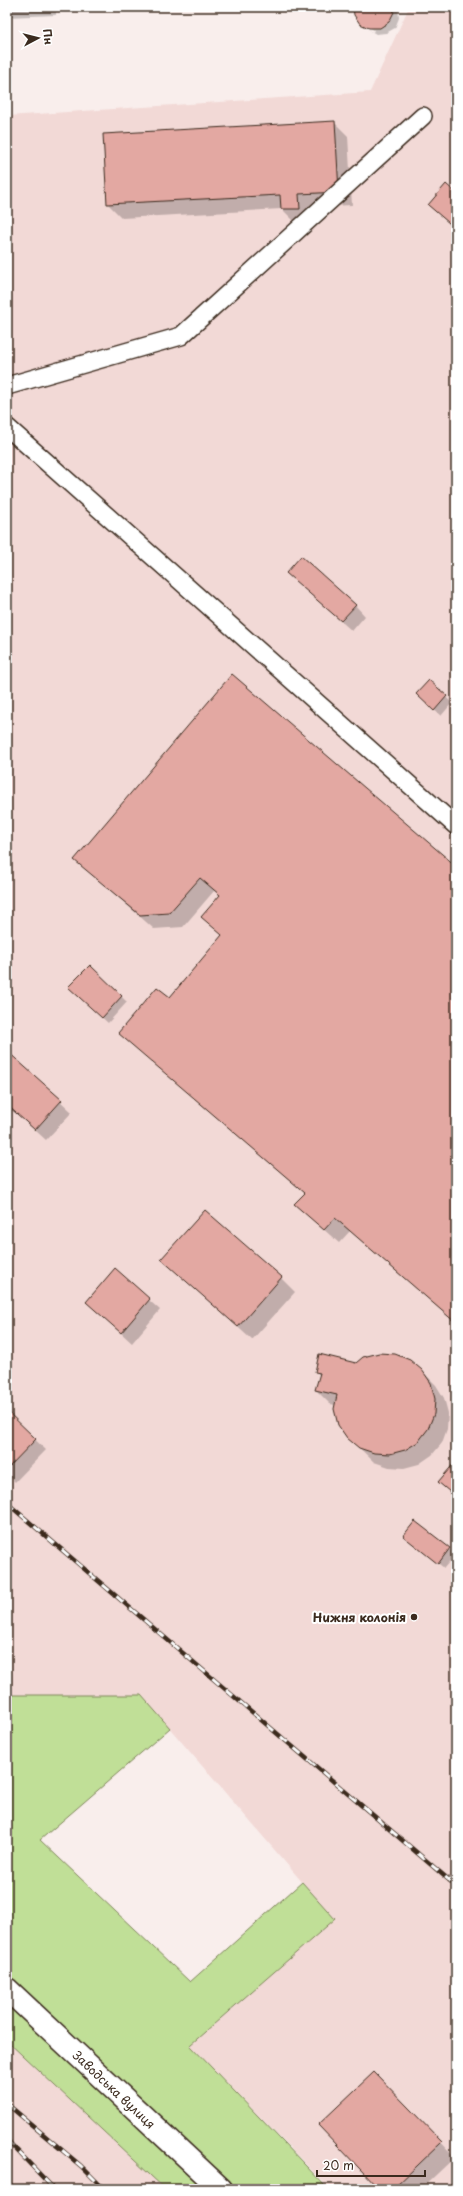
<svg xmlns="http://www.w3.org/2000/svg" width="463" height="2196" viewBox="0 0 463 2196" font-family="'Playpen Sans',sans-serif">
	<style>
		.built { fill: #f2d9d6 }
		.green { fill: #c0df97; stroke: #7e845a }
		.shadow { fill: #0003 }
		.building { fill: #e3a8a2; stroke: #3b2a1e }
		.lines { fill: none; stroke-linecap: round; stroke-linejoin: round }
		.service-casing { stroke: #3b2a1e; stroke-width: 20 }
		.minor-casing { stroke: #3b2a1e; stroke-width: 25 }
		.service { stroke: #fff; stroke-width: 17 }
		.minor { stroke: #fff; stroke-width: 22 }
		.rail-casing { stroke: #3b2a1e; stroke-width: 4.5 }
		.rail { stroke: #fff; stroke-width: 3; stroke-dasharray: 9; stroke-linecap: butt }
		.poi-dot { fill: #3b2a1e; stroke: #fff; stroke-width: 1.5 }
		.labels { text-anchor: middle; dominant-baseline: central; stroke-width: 4; stroke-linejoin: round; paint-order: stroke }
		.poi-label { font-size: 12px; font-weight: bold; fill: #3b2a1e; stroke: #fff; text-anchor: end }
		.street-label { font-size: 12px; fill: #3b2a1e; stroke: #fff }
	</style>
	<rect width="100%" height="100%" fill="#f9eeec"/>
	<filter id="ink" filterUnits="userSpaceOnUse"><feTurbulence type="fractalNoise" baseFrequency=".025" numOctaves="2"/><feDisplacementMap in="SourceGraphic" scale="8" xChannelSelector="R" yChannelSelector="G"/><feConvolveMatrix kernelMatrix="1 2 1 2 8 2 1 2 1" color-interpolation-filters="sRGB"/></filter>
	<g filter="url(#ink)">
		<!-- built -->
		<path class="built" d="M 409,7 L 456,7 L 456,2189 L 330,2189 L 190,2045 L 334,1919 L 141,1695 L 7,1695 L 7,116 L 370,92 Z
			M 7,2041 L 165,2189 L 7,2189 Z"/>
		<!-- green -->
		<path class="green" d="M 7,1695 L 141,1695 L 170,1728 L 40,1840 L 190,1982 L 302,1882 L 335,1919 L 190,2045 L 328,2189 L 165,2189 L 7,2041 Z"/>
		<!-- shadow -->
		<path class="shadow" d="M 7,7 L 56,7 L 56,15 L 7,17 Z
			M 354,7 L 398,7 L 399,18 L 395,28 L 386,33 L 376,34 L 364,27 L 373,32 L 374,30 L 362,24 Z
			M 334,122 L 348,136 L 352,205 L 312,207 L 296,223 L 282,209 L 122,218 L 108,204 Z
			M 456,194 L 456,230 L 429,205 Z
			M 298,583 L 355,605 L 365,616 L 352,631 Z
			M 429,681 L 452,703 L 441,716 L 423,700 Z
			M 76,860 L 456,867 L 456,1323 L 350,1231 L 339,1243 L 295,1204 L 306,1194 L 119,1033 L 170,998 L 223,936 L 203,917 L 221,896 L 214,891 L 183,927 L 154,929 Z
			M 90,966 L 127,1002 L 108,1023 L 69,987 Z
			M 7,1052 L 72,1112 L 46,1140 L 7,1105 Z
			M 163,1259 L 281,1278 L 295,1292 L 252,1340 Z
			M 115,1270 L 160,1310 L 132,1343 L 87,1302 Z
			M 356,1364 L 422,1371 L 436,1385 L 444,1398 L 448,1413 L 447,1429 L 442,1443 L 432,1455 L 419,1464 L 404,1468 L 389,1467 L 374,1462 L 348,1437 L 336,1405 L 330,1404 L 316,1390 L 320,1376 L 316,1371 Z
			M 7,1413 L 46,1450 L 15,1482 L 7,1474 Z
			M 411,1542 L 449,1549 L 455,1555 L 444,1568 Z
			M 388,2087 L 455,2157 L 421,2189 L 380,2189 Z"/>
		<!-- building -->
		<path class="building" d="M 353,7 L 393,7 L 394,12 L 389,22 L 380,28 L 369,28 L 360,24 L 354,15 Z
			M 335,121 L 339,192 L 299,194 L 300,209 L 281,209 L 280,195 L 107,204 L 103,134 Z
			M 446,184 L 456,193 L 456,229 L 428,205 Z
			M 301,556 L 356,605 L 341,621 L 286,573 Z
			M 232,674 L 456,866 L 456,1323 L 335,1218 L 324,1230 L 294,1204 L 305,1193 L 118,1033 L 157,987 L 170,997 L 222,935 L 201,917 L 220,895 L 200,878 L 169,913 L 140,915 L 74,860 Z
			M 429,680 L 447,696 L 434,711 L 416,694 Z
			M 90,965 L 122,996 L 102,1018 L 68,987 Z
			M 7,1051 L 62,1100 L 35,1130 L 7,1105 Z
			M 205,1210 L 282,1277 L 238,1327 L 161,1259 Z
			M 115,1268 L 150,1299 L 121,1333 L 86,1302 Z
			M 379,1353 L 395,1354 L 410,1360 L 422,1370 L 431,1383 L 435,1399 L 434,1414 L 428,1429 L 418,1442 L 405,1450 L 390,1454 L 374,1453 L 359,1448 L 347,1438 L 338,1425 L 334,1409 L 337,1395 L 315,1390 L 320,1373 L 315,1372 L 319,1354 L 356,1363 L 363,1357 Z
			M 7,1411 L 36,1439 L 7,1469 Z
			M 456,1461 L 456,1497 L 438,1482 Z
			M 415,1521 L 450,1548 L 438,1564 L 403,1536 Z
			M 374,2072 L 442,2142 L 393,2189 L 379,2189 L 318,2125 Z"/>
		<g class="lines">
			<defs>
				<path id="service" d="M 7,386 L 181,336 L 423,116
					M 7,427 L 456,826"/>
				<g id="minor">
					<path id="s1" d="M 7,1989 L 221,2189"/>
				</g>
			</defs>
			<!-- service casing -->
			<use href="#service" class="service-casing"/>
			<!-- minor casing -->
			<use href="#minor" class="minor-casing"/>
			<!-- service -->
			<use href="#service" class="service"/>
			<!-- minor -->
			<use href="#minor" class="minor"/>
			<defs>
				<path id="rail" d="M 7,1503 L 456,1886
					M 7,2104 L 81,2166 L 104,2189
					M 7,2140 L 54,2189
					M 7,2182 L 14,2189"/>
			</defs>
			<!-- rail casing -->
			<use href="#rail" class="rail-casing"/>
			<!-- rail -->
			<use href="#rail" class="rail"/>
		</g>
	</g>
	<!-- markers -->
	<circle class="poi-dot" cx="414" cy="1617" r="4"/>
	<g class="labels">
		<!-- poi labels -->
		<g class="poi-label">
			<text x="406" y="1617">Нижня колонія</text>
		</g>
		<!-- street labels -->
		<g class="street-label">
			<text stroke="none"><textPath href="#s1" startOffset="147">Заводська вулиця</textPath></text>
		</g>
	</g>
	<!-- margin -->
	<rect width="463" height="2196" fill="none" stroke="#fff" stroke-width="24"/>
	<rect x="12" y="12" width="439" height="2172" fill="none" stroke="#3b2a1e" stroke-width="1.5" filter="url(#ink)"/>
	<!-- north arrow -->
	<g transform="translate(38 38) rotate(83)" stroke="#ffffff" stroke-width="3" paint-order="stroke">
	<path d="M0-3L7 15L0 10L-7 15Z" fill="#3b2a1e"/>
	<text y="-6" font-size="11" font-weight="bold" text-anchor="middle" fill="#3b2a1e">Пн</text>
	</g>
	<!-- scale -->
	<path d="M317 2170v6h108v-6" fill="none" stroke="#3b2a1e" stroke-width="2"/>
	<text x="323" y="2170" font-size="12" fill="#3b2a1e" stroke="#ffffff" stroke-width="3" paint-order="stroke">20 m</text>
</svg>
